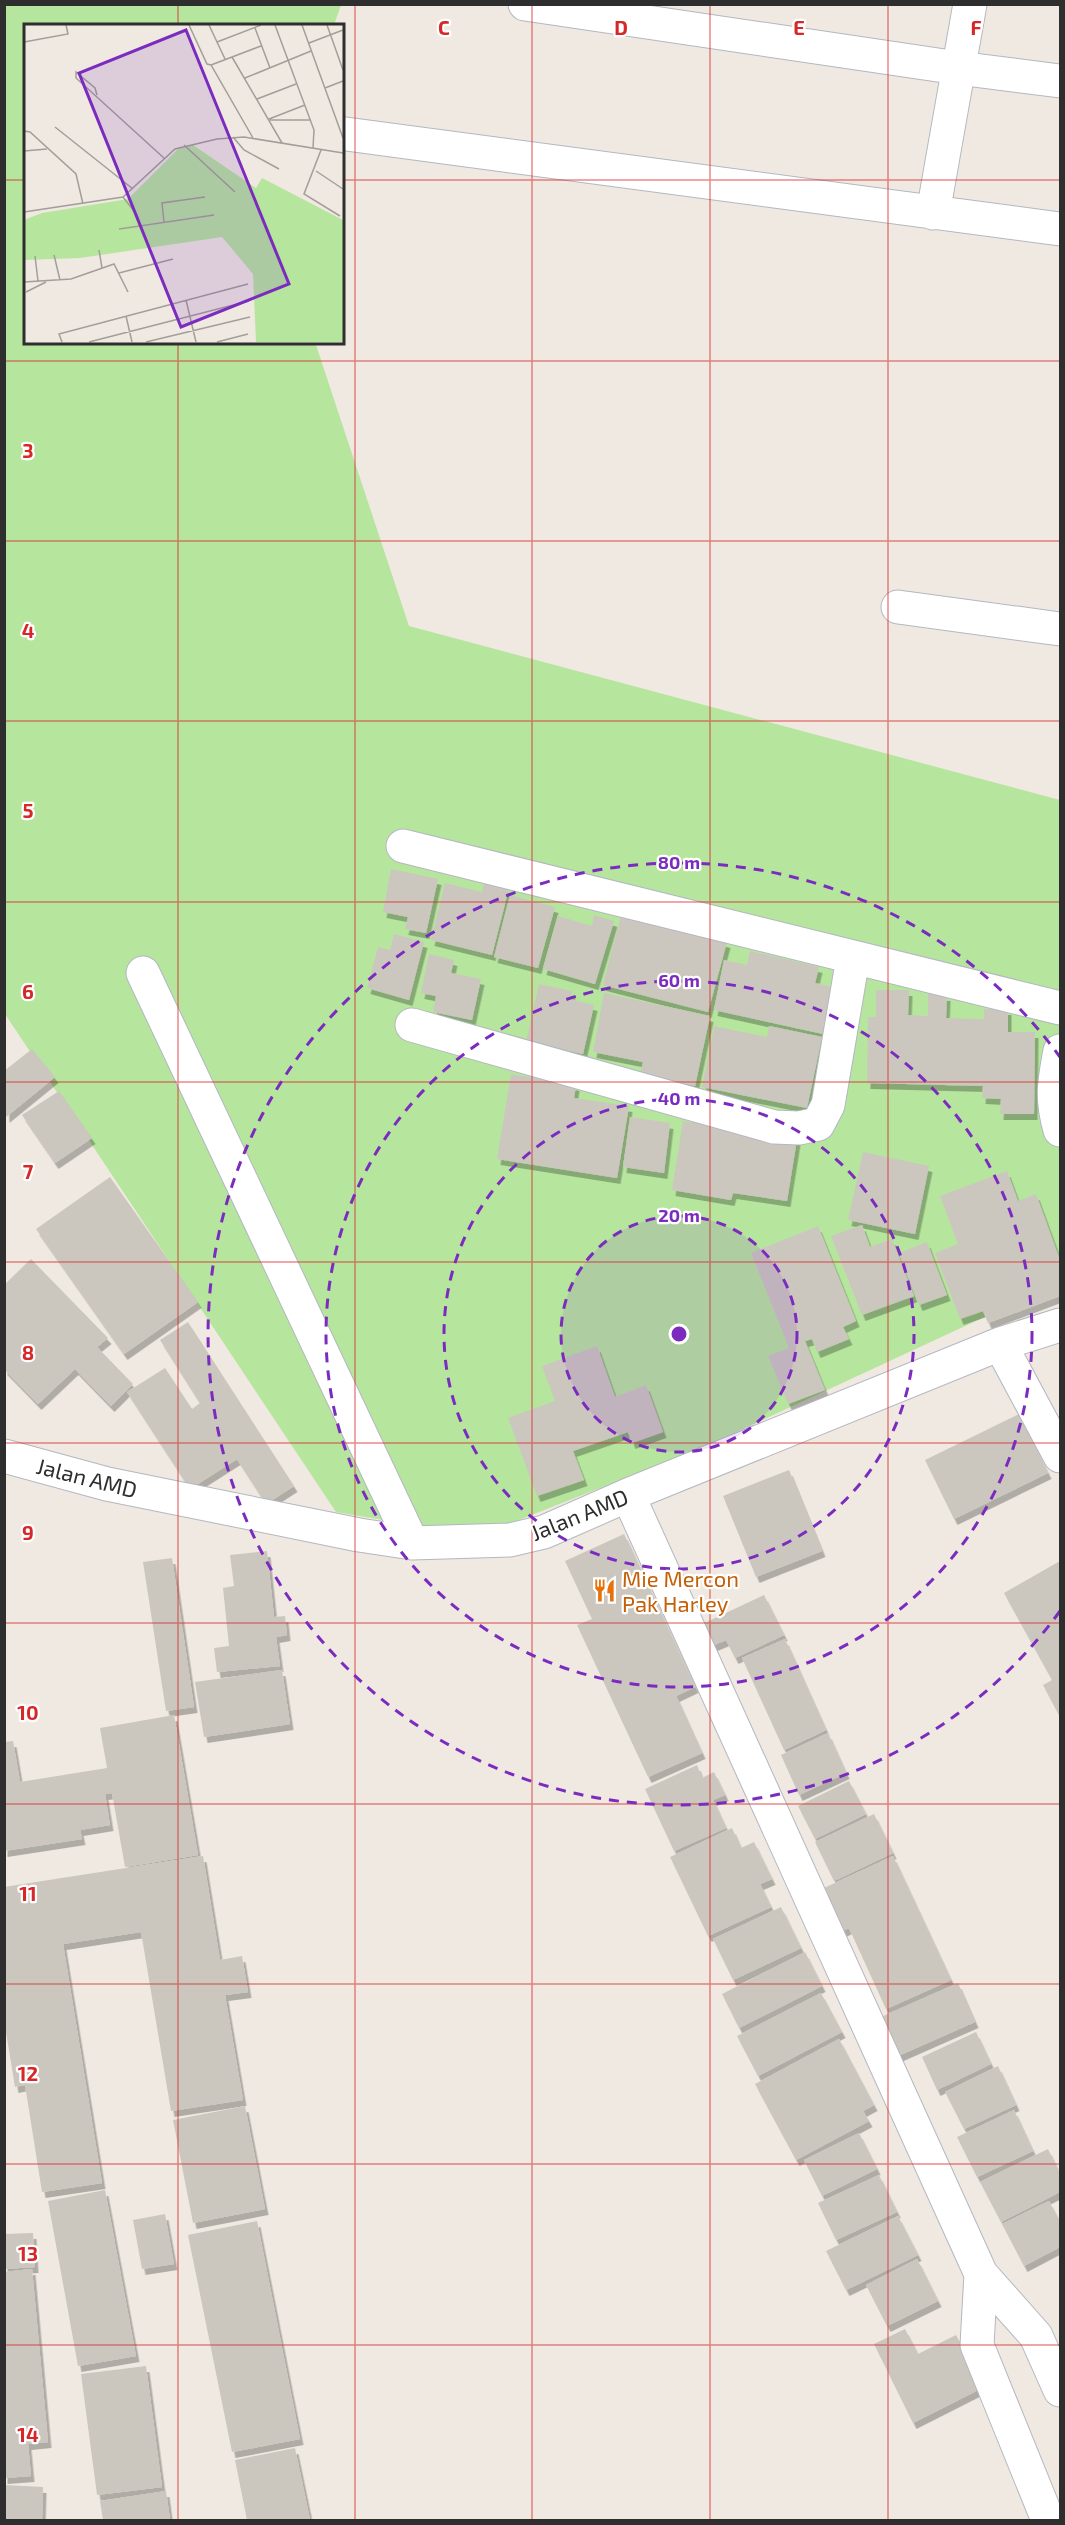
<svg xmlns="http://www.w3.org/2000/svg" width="1065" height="2525" viewBox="0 0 1065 2525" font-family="'Exo 2',sans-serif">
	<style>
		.green { fill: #b6e59e }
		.building { fill: #cbc7bf; filter: url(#shadow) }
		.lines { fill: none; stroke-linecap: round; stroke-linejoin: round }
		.minor-casing { stroke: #b4b7c1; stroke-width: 35 }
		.minor { stroke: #fff; stroke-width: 33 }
		.grid { fill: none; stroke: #d62828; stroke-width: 1.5; stroke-opacity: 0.55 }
		.ring { fill: none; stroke: #7b2cbf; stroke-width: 3; stroke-dasharray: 10 8 }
		.labels { text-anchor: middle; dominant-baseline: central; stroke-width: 4.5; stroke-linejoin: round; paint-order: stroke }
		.street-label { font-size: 22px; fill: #2e2e2e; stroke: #fff }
		.food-label { font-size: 22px; fill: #c56008; stroke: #fff; text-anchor: start }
		.inset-road { fill: none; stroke: #a29e99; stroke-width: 1.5 }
		.view { fill: #7b2cbf; fill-opacity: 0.15; stroke: #7b2cbf; stroke-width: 3 }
		.inset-edge { fill: none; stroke: #2e2e2e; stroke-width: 3 }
		.grid-label { font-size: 20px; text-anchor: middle; font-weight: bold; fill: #d62828; stroke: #fff; stroke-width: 4.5; stroke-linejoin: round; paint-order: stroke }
		.centre { fill: #7b2cbf; stroke: #fff; stroke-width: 3 }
		.ring-label { font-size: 18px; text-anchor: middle; font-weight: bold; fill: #7b2cbf; stroke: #fff; stroke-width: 4.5; stroke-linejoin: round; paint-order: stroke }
	</style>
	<defs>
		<filter id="shadow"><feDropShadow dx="3.5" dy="6" stdDeviation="0" flood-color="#0004"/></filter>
	</defs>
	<rect width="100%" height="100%" fill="#efe9e1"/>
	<!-- green -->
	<path class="green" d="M 4,5 L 341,5 L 334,25 L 26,26 L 26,342 L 315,342 L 409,626 L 1060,800 L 1060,1282 L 702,1448 L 478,1536 L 336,1512 L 5,1014 Z"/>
	<!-- building -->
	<path class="building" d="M 391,869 L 438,879 L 426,933 L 405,929 L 408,917 L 383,912 Z
		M 484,882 L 509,888 L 492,955 L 431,940 L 445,883 L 482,892 Z
		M 510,895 L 555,907 L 538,968 L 494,957 Z
		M 594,915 L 614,921 L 595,984 L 543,969 L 558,916 L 592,926 Z
		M 621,915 L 727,942 L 708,1012 L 603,985 Z
		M 394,934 L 424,942 L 409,1000 L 367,988 L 378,947 L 390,950 Z
		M 750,951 L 819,967 L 815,983 L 833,987 L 823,1034 L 714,1010 L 724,960 L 747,965 Z
		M 429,954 L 454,960 L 451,973 L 481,979 L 472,1020 L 433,1012 L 436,996 L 421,993 Z
		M 539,984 L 572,991 L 570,999 L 594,1005 L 583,1054 L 526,1042 Z
		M 876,990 L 909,990 L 908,1015 L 928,1016 L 928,994 L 947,995 L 946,1018 L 984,1019 L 984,1009 L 1008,1009 L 1008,1032 L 1035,1032 L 1034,1114 L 1000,1114 L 1001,1099 L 982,1098 L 983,1086 L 867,1083 L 868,1017 L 876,1017 Z
		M 604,993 L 710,1016 L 695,1086 L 640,1075 L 643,1062 L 593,1052 Z
		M 714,1026 L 767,1037 L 769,1026 L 822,1037 L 807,1108 L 702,1087 Z
		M 32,1049 L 55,1077 L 6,1117 L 4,1071 Z
		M 511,1074 L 576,1085 L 574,1098 L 629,1106 L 617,1178 L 497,1159 Z
		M 59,1091 L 92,1138 L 55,1163 L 22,1115 Z
		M 630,1117 L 670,1123 L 664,1173 L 623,1167 Z
		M 683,1121 L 797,1139 L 787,1201 L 733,1193 L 731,1200 L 672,1190 Z
		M 863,1152 L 929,1166 L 915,1234 L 848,1220 Z
		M 1007,1171 L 1018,1201 L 1036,1194 L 1060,1260 L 1060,1296 L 988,1323 L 983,1311 L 960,1319 L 935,1253 L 958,1244 L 940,1196 Z
		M 110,1177 L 198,1302 L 124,1354 L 36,1229 Z
		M 862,1225 L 870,1247 L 892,1239 L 914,1296 L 862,1315 L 831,1236 Z
		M 818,1226 L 856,1321 L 843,1327 L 849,1339 L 817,1352 L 812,1339 L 805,1341 L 825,1390 L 788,1404 L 768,1356 L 789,1348 L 751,1253 Z
		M 927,1242 L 947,1295 L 919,1305 L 899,1253 Z
		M 31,1259 L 108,1338 L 97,1347 L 133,1384 L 111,1406 L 75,1369 L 38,1404 L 4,1369 L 4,1285 Z
		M 188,1322 L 294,1486 L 266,1504 L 237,1459 L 190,1489 L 127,1392 L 165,1368 L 192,1409 L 200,1403 L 160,1340 Z
		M 597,1346 L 615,1397 L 646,1385 L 663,1432 L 632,1443 L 628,1432 L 573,1451 L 584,1480 L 537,1496 L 508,1418 L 555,1401 L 542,1366 Z
		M 1019,1414 L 1048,1473 L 954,1519 L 925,1460 Z
		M 789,1470 L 822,1551 L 756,1577 L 723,1496 Z
		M 624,1534 L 695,1687 L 676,1696 L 702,1753 L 648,1777 L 577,1625 L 592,1619 L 565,1561 Z
		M 267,1551 L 274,1617 L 285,1616 L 287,1635 L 276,1637 L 280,1666 L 217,1672 L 214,1648 L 229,1646 L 223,1588 L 234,1586 L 230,1555 Z
		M 172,1558 L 194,1707 L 166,1711 L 143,1562 Z
		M 1060,1561 L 1060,1717 L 1043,1685 L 1052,1680 L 1004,1593 Z
		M 764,1595 L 784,1635 L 735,1658 L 726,1640 L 707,1648 L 696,1627 Z
		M 785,1639 L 826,1730 L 784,1750 L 742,1658 Z
		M 282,1670 L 290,1724 L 204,1737 L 195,1682 Z
		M 174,1715 L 198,1855 L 125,1867 L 112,1793 L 105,1794 L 110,1825 L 80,1830 L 82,1839 L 4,1851 L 4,1742 L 13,1741 L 20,1782 L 107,1768 L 100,1728 Z
		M 828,1733 L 846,1773 L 799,1795 L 781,1755 Z
		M 697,1765 L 702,1778 L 714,1772 L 725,1795 L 713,1800 L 726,1828 L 674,1851 L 645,1789 Z
		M 849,1781 L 866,1814 L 815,1839 L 798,1806 Z
		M 874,1814 L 893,1853 L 834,1881 L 815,1842 Z
		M 732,1828 L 741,1848 L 754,1842 L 772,1879 L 760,1884 L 771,1907 L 708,1936 L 670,1857 Z
		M 203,1856 L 220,1960 L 242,1956 L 248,1992 L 225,1995 L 243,2100 L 171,2111 L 141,1932 L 63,1944 L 102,2183 L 42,2192 L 25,2085 L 15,2087 L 4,2020 L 4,1887 Z
		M 893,1856 L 951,1980 L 886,2009 L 849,1928 L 831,1936 L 811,1894 Z
		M 781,1907 L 801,1948 L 733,1980 L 713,1939 Z
		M 805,1952 L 822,1986 L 739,2028 L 722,1994 Z
		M 958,1983 L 975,2022 L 898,2056 L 881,2017 Z
		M 821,1993 L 842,2032 L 758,2076 L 737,2036 Z
		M 976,2032 L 991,2064 L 937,2090 L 922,2057 Z
		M 839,2039 L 874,2105 L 863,2111 L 869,2121 L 796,2160 L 755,2084 Z
		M 998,2066 L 1016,2105 L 964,2129 L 945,2092 Z
		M 245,2106 L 265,2209 L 193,2223 L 173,2120 Z
		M 1014,2110 L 1033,2151 L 977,2177 L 957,2137 Z
		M 859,2133 L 877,2169 L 822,2196 L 804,2160 Z
		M 1048,2149 L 1060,2174 L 1060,2192 L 1001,2222 L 980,2182 Z
		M 879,2175 L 897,2212 L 836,2240 L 818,2203 Z
		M 105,2190 L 136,2356 L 78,2366 L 48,2201 Z
		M 1049,2201 L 1060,2222 L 1060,2247 L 1024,2266 L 1002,2224 Z
		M 165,2214 L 174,2264 L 142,2269 L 133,2220 Z
		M 898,2216 L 918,2255 L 846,2290 L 826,2251 Z
		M 257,2221 L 300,2439 L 232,2452 L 188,2235 Z
		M 33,2233 L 35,2267 L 4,2269 L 4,2234 Z
		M 917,2259 L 938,2301 L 887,2326 L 866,2285 Z
		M 32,2269 L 48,2442 L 28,2444 L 31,2476 L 4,2478 L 4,2272 Z
		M 905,2329 L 918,2354 L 956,2335 L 984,2387 L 913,2423 L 874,2344 Z
		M 146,2366 L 162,2487 L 97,2495 L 81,2374 Z
		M 295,2448 L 310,2520 L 247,2520 L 235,2460 Z
		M 4,2485 L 43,2487 L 42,2520 L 4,2520 Z
		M 166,2491 L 170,2520 L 103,2520 L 100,2501 Z"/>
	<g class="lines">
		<defs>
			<path id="minor" d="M 525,4 L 958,68 L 1060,81
				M 346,134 L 1060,229
				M 933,213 L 970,4
				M 898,607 L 1060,629
				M 403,846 L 1060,1008
				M 143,973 L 412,1543
				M 412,1025 L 774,1127 L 799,1128 L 818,1124 L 828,1105 L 853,958
				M 1060,1051 C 1054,1082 1051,1099 1060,1130
				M 1000,1344 L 1060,1456
				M 4,1456 L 107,1484 L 359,1535 L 412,1543 L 510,1540 L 544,1532 L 628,1495 L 1000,1344 L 1060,1325
				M 628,1495 L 981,2274 L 1036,2336 L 1060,2390
				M 981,2274 L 977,2345 L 1048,2520"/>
		</defs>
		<!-- minor casing -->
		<use href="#minor" class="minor-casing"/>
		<!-- minor -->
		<use href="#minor" class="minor"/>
	</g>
	<!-- grid -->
	<path class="grid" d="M 178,4 L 178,26M 355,4 L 355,2520M 532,4 L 532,2520M 710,4 L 710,2520M 888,4 L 888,2520M 4,180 L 26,180M 342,180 L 1060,180M 178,342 L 178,2520M 4,361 L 1060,361M 4,541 L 1060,541M 4,721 L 1060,721M 4,902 L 1060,902M 4,1082 L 1060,1082M 4,1262 L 1060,1262M 4,1443 L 1060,1443M 4,1623 L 1060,1623M 4,1804 L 1060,1804M 4,1984 L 1060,1984M 4,2164 L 1060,2164M 4,2345 L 1060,2345"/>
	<!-- distance rings -->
	<circle cx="679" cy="1334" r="118" fill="#7b2cbf" fill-opacity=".12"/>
	<g class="ring">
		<circle cx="679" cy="1334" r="118"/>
		<circle cx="679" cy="1334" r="235"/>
		<circle cx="679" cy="1334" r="353"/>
		<path d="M1060 1611A471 471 0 1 1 1060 1057"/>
	</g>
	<!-- icons -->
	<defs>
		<symbol id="restaurant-bare" viewBox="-9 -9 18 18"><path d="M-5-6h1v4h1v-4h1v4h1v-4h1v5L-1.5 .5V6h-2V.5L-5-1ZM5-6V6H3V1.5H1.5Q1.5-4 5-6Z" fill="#e8710a" stroke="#fff" stroke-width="2.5" paint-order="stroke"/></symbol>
	</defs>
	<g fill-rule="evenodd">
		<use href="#restaurant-bare" x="588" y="1574" width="33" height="33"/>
	</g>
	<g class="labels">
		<!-- street labels -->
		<g class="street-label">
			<text transform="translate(87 1477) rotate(14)">Jalan AMD</text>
			<text transform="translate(579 1514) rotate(-22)">Jalan AMD</text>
		</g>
		<!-- food labels -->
		<g class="food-label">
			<text x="622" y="1578">Mie Mercon<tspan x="622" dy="25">Pak Harley</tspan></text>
		</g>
	</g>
	<!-- overview -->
	<g transform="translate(24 24)">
		<rect width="320" height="320" fill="#efe9e1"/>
		<path d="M 169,121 L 232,164 L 238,154 L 319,196 L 319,318 L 232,318 L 229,250 L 198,213 L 56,234 L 0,236 L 0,196 L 18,189 L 104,175 L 154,125 Z" fill="#b6e59e"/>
		<path class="inset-road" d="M 165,1 L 183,40 L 187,41 L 229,114M 185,1 L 201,35M 251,1 L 290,106 L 289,124M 278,1 L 319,114M 303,1 L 319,46M 231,4 L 246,44M 0,18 L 44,10 L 42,1M 193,18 L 237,1M 285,19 L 319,6M 208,33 L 258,119M 187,41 L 237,22M 221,54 L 287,27M 301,64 L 319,57M 73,71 L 71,64 L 52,48 L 52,54 L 141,135M 233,75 L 272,60M 245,95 L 281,81M 246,96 L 287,96M 31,103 L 109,165M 0,107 L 6,108 L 52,150 L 59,180M 209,113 L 220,126 L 255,145M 160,121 L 211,168M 297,126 L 280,170 L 316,192M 0,127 L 23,125M 292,147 L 319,165M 99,173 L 113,191 L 116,202 L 190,191M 0,188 L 99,173 L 151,125 L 193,115 L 220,113 L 319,129M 140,198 L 138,179 L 181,173M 95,205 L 116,202M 75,226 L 78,244M 30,231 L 36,256M 11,232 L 14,257M 95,249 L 149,235M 0,258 L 47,255 L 90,240 L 104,268M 2,268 L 22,258M 162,276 L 172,318M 102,292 L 108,318M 38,318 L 35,310 L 224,260M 65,318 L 225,277M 122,318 L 226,293M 193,318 L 224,310"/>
		<path class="view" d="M 162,6 L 265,260 L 157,303 L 55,49 Z"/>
		<rect width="320" height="320" class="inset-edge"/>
	</g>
	<g class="grid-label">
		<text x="444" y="35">C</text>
		<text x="621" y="35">D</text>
		<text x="799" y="35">E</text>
		<text x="976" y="35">F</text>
		<text x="28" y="458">3</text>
		<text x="28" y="638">4</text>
		<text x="28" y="818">5</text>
		<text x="28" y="999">6</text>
		<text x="28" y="1179">7</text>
		<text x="28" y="1360">8</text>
		<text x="28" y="1540">9</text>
		<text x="28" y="1720">10</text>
		<text x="28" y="1901">11</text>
		<text x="28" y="2081">12</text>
		<text x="28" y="2261">13</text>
		<text x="28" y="2442">14</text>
	</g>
	<circle cx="679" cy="1334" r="9" class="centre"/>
	<g class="ring-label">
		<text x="679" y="869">80 m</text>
		<text x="679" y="987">60 m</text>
		<text x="679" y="1105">40 m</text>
		<text x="679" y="1222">20 m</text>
	</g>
	<!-- border -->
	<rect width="1065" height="2525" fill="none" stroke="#2e2e2e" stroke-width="12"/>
</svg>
